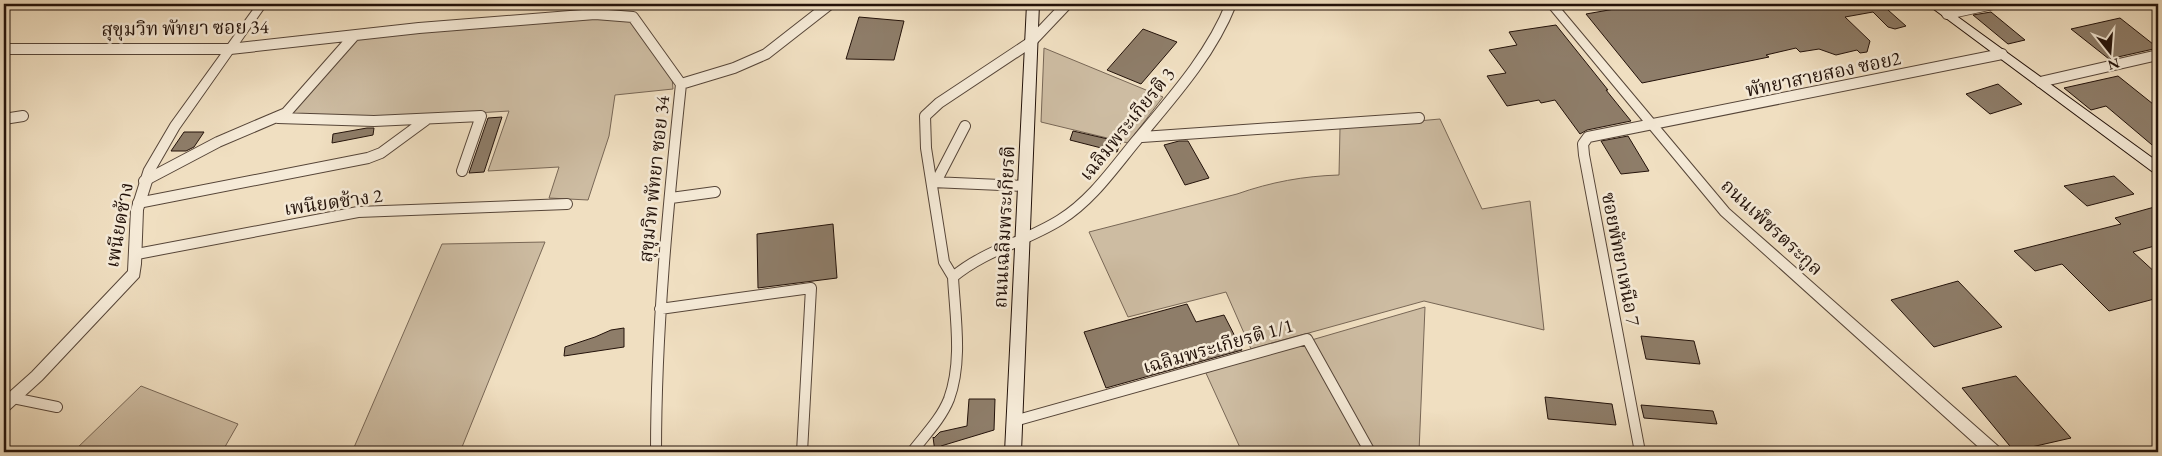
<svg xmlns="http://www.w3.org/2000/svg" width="2162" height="456" viewBox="0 0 2162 456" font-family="'EB Garamond','Noto Serif Thai',serif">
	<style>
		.green { fill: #cdbca2; stroke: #786756 }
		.building { fill: #8e7d69; stroke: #23120a }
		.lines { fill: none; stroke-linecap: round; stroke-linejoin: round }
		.minor-casing { stroke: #564538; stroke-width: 12 }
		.tertiary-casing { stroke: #564538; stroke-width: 2 }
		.secondary-casing { stroke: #23120a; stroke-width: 2 }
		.minor { stroke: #f5ead7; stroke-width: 10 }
		.tertiary { fill: #f5ead7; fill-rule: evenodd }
		.secondary { fill: #f5ead7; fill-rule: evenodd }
		.labels { text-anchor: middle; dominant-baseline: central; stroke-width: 5; stroke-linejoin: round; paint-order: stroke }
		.street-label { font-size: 19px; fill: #23120a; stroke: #f5ead7 }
	</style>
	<rect width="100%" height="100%" fill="#f0dfc1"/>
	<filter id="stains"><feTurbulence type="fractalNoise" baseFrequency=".004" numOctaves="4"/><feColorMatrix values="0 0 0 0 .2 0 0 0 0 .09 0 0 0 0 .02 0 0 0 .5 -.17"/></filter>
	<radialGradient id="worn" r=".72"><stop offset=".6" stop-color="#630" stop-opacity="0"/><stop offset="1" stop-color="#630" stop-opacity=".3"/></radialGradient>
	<!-- green -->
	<path class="green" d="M 591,17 L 626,18 L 637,29 L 672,77 L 673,89 L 615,95 L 609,136 L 588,200 L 549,198 L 559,167 L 488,171 L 509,111 L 393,118 L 291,115 L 357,38 Z
		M 1044,48 L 1163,97 L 1128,143 L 1041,122 Z
		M 1440,119 L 1482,209 L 1530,201 L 1544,330 L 1424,301 L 1251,349 L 1226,292 L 1128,317 L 1089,232 L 1237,194 C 1271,182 1304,176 1339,175 L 1340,128 Z
		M 545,242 L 460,452 L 352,452 L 442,244 Z
		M 1425,307 L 1419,452 L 1242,452 L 1205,371 Z
		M 141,386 L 238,424 L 222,452 L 73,452 Z"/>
	<!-- building -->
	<path class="building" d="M 1643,4 L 1901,4 L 1902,6 L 1888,10 L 1906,26 L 1895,29 L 1888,27 L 1873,12 L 1845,17 L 1870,41 L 1867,52 L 1860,53 L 1857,50 L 1836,55 L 1819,49 L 1800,52 L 1796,48 L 1766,55 L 1769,57 L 1642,83 L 1586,14 Z
		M 1991,12 L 2025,40 L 2008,44 L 1973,15 Z
		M 859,17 L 904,21 L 894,60 L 846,59 Z
		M 2120,18 L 2158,48 L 2109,59 L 2071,29 Z
		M 1556,25 L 1608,90 L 1606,90 L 1631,121 L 1587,130 L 1580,134 L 1555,100 L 1541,103 L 1539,100 L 1507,106 L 1487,76 L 1506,73 L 1489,50 L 1517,45 L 1509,32 Z
		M 1143,29 L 1177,42 L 1141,84 L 1107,70 Z
		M 2118,76 L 2153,104 L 2158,103 L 2158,150 L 2106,106 L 2091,110 L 2064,88 Z
		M 1998,84 L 2022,104 L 1990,114 L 1966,94 Z
		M 502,117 L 484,172 L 469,173 L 488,118 Z
		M 367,128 L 374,128 L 373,135 L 332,143 L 333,134 Z
		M 1073,131 L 1121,142 L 1117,152 L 1070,140 Z
		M 184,132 L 204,132 L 194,147 L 186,151 L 171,151 Z
		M 1628,136 L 1649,171 L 1621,174 L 1601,141 Z
		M 1179,141 L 1188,141 L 1209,178 L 1185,185 L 1164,145 Z
		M 2114,176 L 2134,194 L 2087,206 L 2064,186 Z
		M 2158,206 L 2158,245 L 2133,252 L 2158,275 L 2158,298 L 2109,311 L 2062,264 L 2035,271 L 2014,251 L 2121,224 L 2115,218 Z
		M 833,224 L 837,278 L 758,288 L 757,234 Z
		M 1958,281 L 2002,327 L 1934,347 L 1891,300 Z
		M 1187,304 L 1196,322 L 1224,315 L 1242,350 L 1106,388 L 1084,332 Z
		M 624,328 L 624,347 L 564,356 L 565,347 L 595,337 L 611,330 Z
		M 1641,336 L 1694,341 L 1700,364 L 1646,359 Z
		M 2016,376 L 2071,438 L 2014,451 L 1962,388 Z
		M 1545,397 L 1612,404 L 1616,425 L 1548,419 Z
		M 969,399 L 995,399 L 994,430 L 941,446 L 947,452 L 935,452 L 933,437 L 934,438 L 940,432 L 967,426 Z
		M 1641,405 L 1713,411 L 1717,424 L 1644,418 Z"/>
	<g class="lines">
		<defs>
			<path id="minor" d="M 1947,14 L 1993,4
				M 4,49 L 230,49 L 419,28 L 595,14 L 633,17 L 681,84 C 668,207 656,329 656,452
				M 2040,82 L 2158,55
				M 681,84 L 734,68 L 766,54 L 830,4
				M 278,118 L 374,121 L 481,116 L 462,171
				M 4,119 L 23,116
				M 1142,137 L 1419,118
				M 144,181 L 218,142 L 286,113 L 354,36
				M 932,182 L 1025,186
				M 936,182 L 965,126
				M 671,198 L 715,192
				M 138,203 L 368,158 L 381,153 L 426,120
				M 137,254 L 358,212 L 567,204
				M 953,277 L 944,262 L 926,148 L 925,116 L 939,103 L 1031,42 L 1067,4
				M 660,309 L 811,288 L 802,452
				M 13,398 L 57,407
				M 1014,421 L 1307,339 L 1370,452
				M 912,452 C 925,435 941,419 949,399 C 963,361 955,316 953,277 C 985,250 1025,242 1060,220 C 1091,201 1113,169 1136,141 C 1171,99 1211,55 1231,4
				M 1640,452 L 1584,155 L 1583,144 L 1588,137 L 2002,54"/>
			<path id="tertiary" d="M 257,4 L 267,4 L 179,129 L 156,169 L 143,210 L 141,264 L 139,277 L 42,380 L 9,410 L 4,412 L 4,397 L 32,372 L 128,271 L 131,210 L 144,169 L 171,123 Z
				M 1546,4 L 1557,4 L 1729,209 L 1999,447 L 2001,452 L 1984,452 L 1721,215 Z"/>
			<path id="secondary" d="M 1027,4 L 1039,4 L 1021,452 L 1005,452 Z
				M 1927,4 L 1940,4 L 2158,162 L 2158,174 L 2153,172 Z"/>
		</defs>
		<!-- minor casing -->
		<use href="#minor" class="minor-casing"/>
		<!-- tertiary casing -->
		<use href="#tertiary" class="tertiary-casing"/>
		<!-- secondary casing -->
		<use href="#secondary" class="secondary-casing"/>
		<!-- minor -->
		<use href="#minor" class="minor"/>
		<!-- tertiary -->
		<use href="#tertiary" class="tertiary"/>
		<!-- secondary -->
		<use href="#secondary" class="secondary"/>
	</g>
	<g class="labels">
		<!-- street labels -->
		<g class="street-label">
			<text transform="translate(185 28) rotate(-1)">สุขุมวิท พัทยา ซอย 34</text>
			<text transform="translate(1823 74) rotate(-12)">พัทยาสายสอง ซอย2</text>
			<text transform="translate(1127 124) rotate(-51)">เฉลิมพระเกียรติ 3</text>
			<text transform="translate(654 179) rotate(-84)">สุขุมวิท พัทยา ซอย 34</text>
			<text transform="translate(333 202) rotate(-8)">เพนียดช้าง 2</text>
			<text transform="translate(119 225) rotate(-80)">เพนียดช้าง</text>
			<text transform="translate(1004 227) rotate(-87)">ถนนเฉลิมพระเกียรติ</text>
			<text transform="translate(1772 227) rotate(43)">ถนนเพ็ชรตระกูล</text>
			<text transform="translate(1621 259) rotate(79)">ซอยพัทยาเหนือ 7</text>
			<text transform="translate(1218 346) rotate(-16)">เฉลิมพระเกียรติ 1/1</text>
		</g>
	</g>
	<!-- margin -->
	<rect width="2162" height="456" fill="none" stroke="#f0dfc1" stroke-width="20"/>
	<rect x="5" y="5" width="2152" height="446" fill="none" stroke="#23120a" stroke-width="2.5"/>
	<rect x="10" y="10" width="2142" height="436" fill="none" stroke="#23120a"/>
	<!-- north arrow -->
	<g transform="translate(2110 52) rotate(163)" stroke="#f5ead7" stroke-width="4" paint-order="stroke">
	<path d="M0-4L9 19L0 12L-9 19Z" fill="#23120a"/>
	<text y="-8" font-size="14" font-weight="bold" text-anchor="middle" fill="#23120a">N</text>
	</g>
	<rect width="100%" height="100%" filter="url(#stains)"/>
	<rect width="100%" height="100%" fill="url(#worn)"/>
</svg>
